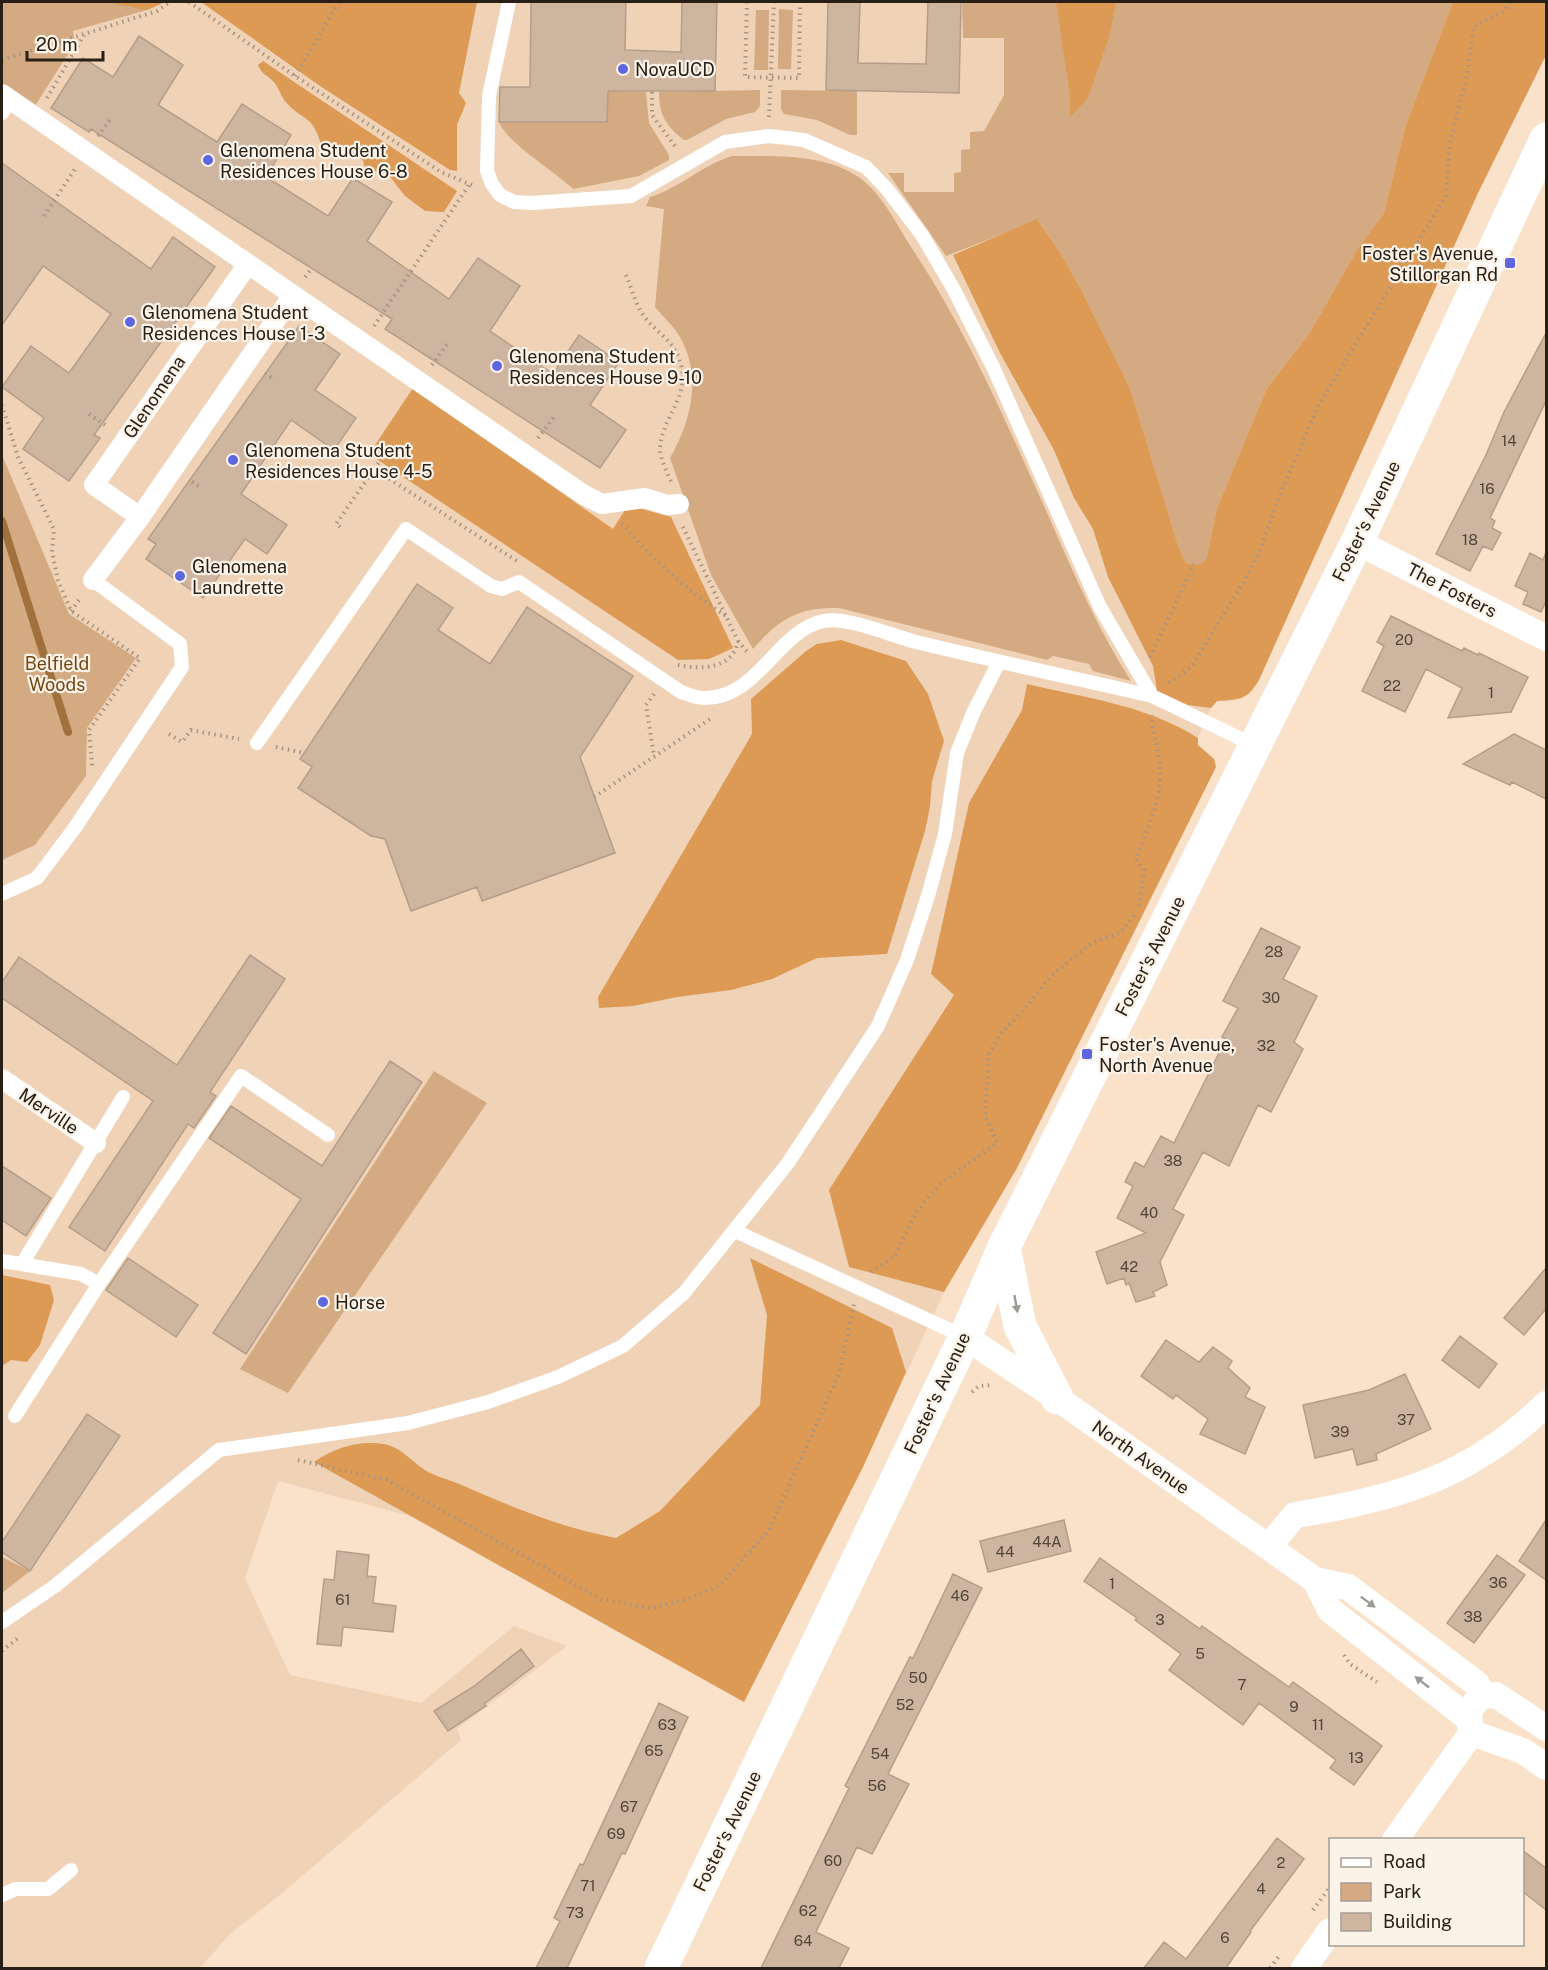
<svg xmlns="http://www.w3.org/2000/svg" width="1548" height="1970" viewBox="0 0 1548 1970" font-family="'Public Sans',sans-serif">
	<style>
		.built { fill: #f0d2b7 }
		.green { fill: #d3aa82 }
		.forest { fill: #dc9a55 }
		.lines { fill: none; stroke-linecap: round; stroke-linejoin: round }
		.stream { stroke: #a0703d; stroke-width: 8 }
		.building { fill: #cdb59f; stroke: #b59e89; stroke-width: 1.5 }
		.path { stroke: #a79483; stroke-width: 4; stroke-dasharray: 1.5 4.5; stroke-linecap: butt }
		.service { stroke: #fff; stroke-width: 14 }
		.pedestrian { stroke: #fff; stroke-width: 20 }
		.minor { stroke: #fff; stroke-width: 26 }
		.secondary { stroke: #fff; stroke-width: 33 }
		.oneway { fill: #9e9b97 }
		.poi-dot { fill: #5d66de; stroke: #fbf2e8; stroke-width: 2 }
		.labels { text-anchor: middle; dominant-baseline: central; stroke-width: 4.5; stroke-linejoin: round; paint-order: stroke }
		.number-label { font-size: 15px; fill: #514539 }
		.poi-label { font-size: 18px; fill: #282017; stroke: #fbf2e8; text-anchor: start }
		.street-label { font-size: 18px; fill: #282017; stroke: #fbf2e8 }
		.park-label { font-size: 18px; fill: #734713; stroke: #fbf2e8 }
	</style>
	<rect width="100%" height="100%" fill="#fae1ca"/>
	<!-- built -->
	<path class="built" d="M 2,2 L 1546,2 L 1546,55 L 1478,193 L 1259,680 L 1251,693 L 1242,698 L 1228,702 L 1217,701 L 1211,708 L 1198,738 L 1198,745 L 1214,759 L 1216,767 L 1017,1168 L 944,1292 L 863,1467 L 744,1702 L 410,1516 L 278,1481 L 245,1578 L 290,1675 L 421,1703 L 514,1626 L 567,1646 L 457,1729 L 461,1740 L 281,1894 L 230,1934 L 200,1968 L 2,1968 Z"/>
	<!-- green -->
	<path class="green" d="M 2,2 L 165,2 L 147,10 L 73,31 L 75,43 L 33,109 L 2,102 Z
		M 962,2 L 1453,2 L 1406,124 L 1384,213 L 1358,248 L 1309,334 L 1267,388 L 1217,508 L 1206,560 L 1197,565 L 1186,563 L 1178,545 L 1130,388 L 1082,291 L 1060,252 L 1038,220 L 946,256 L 888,173 L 904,173 L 904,192 L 954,192 L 954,173 L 961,172 L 961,150 L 970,149 L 970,132 L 984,131 L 1004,95 L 1004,38 L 963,38 Z
		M 779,9 L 793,10 L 791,69 L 778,69 Z
		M 756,10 L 769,10 L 768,70 L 754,70 Z
		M 760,90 L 760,106 L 755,112 L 726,119 L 687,140 L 684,140 C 666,126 659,115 659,92 Z
		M 781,90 L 857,91 L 857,135 L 850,135 L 817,120 L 784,114 L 781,109 Z
		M 608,91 L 646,92 L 649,123 L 669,155 L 669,160 L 639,176 L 573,189 C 554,171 507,143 499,122 L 606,122 Z
		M 732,156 C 773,156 826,153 860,178 C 882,194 897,225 911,247 C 967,331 1007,424 1048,515 C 1073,572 1097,628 1131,681 L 1093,671 L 1089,664 L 1053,656 L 1047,660 L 839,608 C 798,607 779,619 753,649 L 711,575 L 670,458 C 691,422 702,377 681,339 C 675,327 663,317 655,307 L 664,209 L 646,206 L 650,197 C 680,188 702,165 732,156 Z
		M 2,455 L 69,614 L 136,658 L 87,728 L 86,776 L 35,845 L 2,860 Z
		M 434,1071 L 487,1103 L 288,1393 L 240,1369 Z
		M 2,1557 L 30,1571 L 2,1593 Z"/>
	<!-- forest -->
	<path class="forest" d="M 106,2 L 165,2 L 147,10 Z
		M 201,2 L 477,2 L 459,93 L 466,103 L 457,125 L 457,171 L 450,170 L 320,86 Z
		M 1056,2 L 1116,2 L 1109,37 L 1088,98 L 1070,117 L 1070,94 Z
		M 1453,2 L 1546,2 L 1546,55 L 1478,193 L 1259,680 C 1246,701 1240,699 1217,701 L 1211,708 L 1188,705 L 1157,691 L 1153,666 L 1108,577 L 1093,529 L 1074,498 L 1054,450 L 1000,353 L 953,255 L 1037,219 L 1060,252 L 1082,291 L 1130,388 L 1178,545 L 1186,563 L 1197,565 L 1206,560 L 1217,508 L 1267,388 L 1309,334 L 1358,248 L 1384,213 L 1406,124 Z
		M 263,61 L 457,191 L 444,212 L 425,211 L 405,196 L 388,174 L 365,169 L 363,160 L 348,151 L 332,153 L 322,148 C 312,112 305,124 285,101 C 281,96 278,86 273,81 C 266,74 262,75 258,65 Z
		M 413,388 L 613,529 L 628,505 L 671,517 L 733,648 L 709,659 L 678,660 L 369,454 Z
		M 841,640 L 906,661 L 928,694 L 944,741 L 932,781 L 930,807 L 925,831 L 887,954 L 817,958 L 772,979 L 731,990 L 677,997 L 633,1006 L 599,1008 L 598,997 L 752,734 L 751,699 L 806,651 L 817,644 Z
		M 1027,684 C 1085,698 1146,705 1198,738 L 1198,745 L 1214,759 L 1216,767 L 1017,1168 L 944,1292 L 849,1267 L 829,1190 L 954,995 L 931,974 L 969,803 L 1022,710 Z
		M 750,1258 L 892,1328 L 906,1372 L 863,1467 L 744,1702 L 314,1462 C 335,1447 362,1439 388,1445 C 403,1449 416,1466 430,1473 C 441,1478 453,1481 464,1486 C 514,1508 562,1528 616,1538 L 660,1511 L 760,1405 L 767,1315 Z
		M 2,1275 L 50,1285 L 54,1300 L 40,1345 L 27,1362 L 11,1360 L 2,1366 Z"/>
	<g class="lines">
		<!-- stream -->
		<path class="stream" d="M 2,521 L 68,732"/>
	</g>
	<!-- building -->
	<path class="building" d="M 531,2 L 626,2 L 625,50 L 681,52 L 682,2 L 717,2 L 715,91 L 608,91 L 607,122 L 499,122 L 500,87 L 530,87 Z
		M 828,2 L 860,2 L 858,63 L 926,64 L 928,2 L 961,2 L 959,93 L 826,90 Z
		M 139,36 L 183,65 L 158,105 L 217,142 L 242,104 L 291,135 L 266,177 L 328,216 L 353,178 L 392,202 L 367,241 L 449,299 L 478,258 L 520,286 L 490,331 L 553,374 L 579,335 L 619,362 L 590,405 L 626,430 L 600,468 L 385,329 L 392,319 L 91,129 L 89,132 L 51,108 L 83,58 L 113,77 Z
		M 2,163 L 151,269 L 173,237 L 215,267 L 94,435 L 100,438 L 69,481 L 23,449 L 44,418 L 2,387 L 31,346 L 69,373 L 111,314 L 43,266 L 2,325 Z
		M 299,326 L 340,354 L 315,390 L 356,418 L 334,450 L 291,420 L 241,494 L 287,525 L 267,554 L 245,539 L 203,598 L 146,559 L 156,544 L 148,539 Z
		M 1546,333 L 1546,401 L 1490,518 L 1495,521 L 1492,528 L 1501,533 L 1492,550 L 1483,546 L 1470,571 L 1436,554 L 1486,455 L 1504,412 Z
		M 1546,552 L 1546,601 L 1541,612 L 1523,604 L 1528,592 L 1515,586 L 1530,553 L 1543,560 Z
		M 417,584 L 453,608 L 438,630 L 490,664 L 527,607 L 633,676 L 580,757 L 615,853 L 482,901 L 477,887 L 411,911 L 385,839 L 371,836 L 298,788 L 312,767 L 300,759 Z
		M 1391,616 L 1462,651 L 1464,648 L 1478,655 L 1479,653 L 1528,677 L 1511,712 L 1448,718 L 1462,688 L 1426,669 L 1405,712 L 1362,691 L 1384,646 L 1377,642 Z
		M 1514,734 L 1546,750 L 1546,799 L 1512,782 L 1510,785 L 1463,764 Z
		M 1261,928 L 1300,947 L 1283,979 L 1317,996 L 1294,1042 L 1303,1049 L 1271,1112 L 1258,1105 L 1229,1166 L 1203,1152 L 1173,1209 L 1184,1215 L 1160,1262 L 1167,1285 L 1153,1292 L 1155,1296 L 1136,1302 L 1129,1283 L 1126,1285 L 1124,1278 L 1107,1284 L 1096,1252 L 1146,1233 L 1117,1218 L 1133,1186 L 1125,1182 L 1135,1162 L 1144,1167 L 1161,1136 L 1174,1143 L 1226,1039 L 1222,1037 L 1238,1008 L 1223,1001 Z
		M 250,955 L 285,979 L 210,1092 L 216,1096 L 194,1128 L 188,1124 L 105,1251 L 69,1227 L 153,1101 L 2,998 L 2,982 L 19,957 L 177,1065 Z
		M 390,1061 L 422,1082 L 246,1354 L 213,1333 L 301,1199 L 209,1138 L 231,1106 L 322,1166 Z
		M 2,1166 L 51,1198 L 26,1236 L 2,1220 Z
		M 128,1258 L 198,1305 L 176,1337 L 106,1290 Z
		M 1546,1268 L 1546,1309 L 1524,1335 L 1504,1318 Z
		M 1460,1336 L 1497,1364 L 1479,1388 L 1442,1360 Z
		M 1166,1340 L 1199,1362 L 1213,1347 L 1232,1361 L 1228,1368 L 1250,1388 L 1245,1397 L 1265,1407 L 1245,1454 L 1200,1434 L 1208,1419 L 1176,1395 L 1173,1399 L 1141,1376 Z
		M 1405,1374 L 1431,1429 L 1376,1454 L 1377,1460 L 1357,1465 L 1353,1449 L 1315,1458 L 1303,1405 L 1369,1390 Z
		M 87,1414 L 120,1436 L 30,1571 L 2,1552 L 2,1542 Z
		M 1064,1520 L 1071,1551 L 988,1572 L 980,1541 Z
		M 1546,1520 L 1546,1580 L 1519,1561 Z
		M 337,1551 L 369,1555 L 367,1576 L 376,1577 L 373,1603 L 396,1606 L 393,1632 L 343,1627 L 341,1646 L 317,1644 L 324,1579 L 334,1580 Z
		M 1497,1555 L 1525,1575 L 1474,1643 L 1447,1623 Z
		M 1100,1558 L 1200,1629 L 1202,1626 L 1289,1687 L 1293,1682 L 1382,1746 L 1354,1785 L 1330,1768 L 1336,1760 L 1259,1703 L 1243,1725 L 1169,1670 L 1181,1654 L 1135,1620 L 1137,1618 L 1084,1581 Z
		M 953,1574 L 982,1588 L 888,1774 L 909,1784 L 872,1854 L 857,1847 L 816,1932 L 849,1948 L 839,1968 L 761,1968 L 849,1788 L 845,1786 L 910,1657 L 913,1658 Z
		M 521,1649 L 534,1666 L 484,1704 L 486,1706 L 448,1731 L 434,1711 L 473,1687 Z
		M 659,1703 L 688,1717 L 650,1800 L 625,1854 L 622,1853 L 567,1968 L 536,1968 L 560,1921 L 554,1918 L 580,1864 L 583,1865 Z
		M 1277,1838 L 1304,1859 L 1250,1931 L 1251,1932 L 1226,1968 L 1144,1968 L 1164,1942 L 1186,1959 Z
		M 1522,1850 L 1546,1868 L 1546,1910 L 1522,1891 Z"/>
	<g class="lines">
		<!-- path -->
		<path class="path" d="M 189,2 L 295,76 L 441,172 L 472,185
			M 747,2 L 745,77 L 799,78 L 800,2
			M 2,60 L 157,11 L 170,2
			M 295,76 L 339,2
			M 652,92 L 652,115 L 677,149
			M 47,98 L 84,35
			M 769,117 L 774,2
			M 98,136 L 111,118
			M 44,216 L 75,169
			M 626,275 C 631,286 634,299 640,310 C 652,332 677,339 682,369 C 687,400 661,420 660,449 C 660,459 668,474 672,484
			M 305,277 L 312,268
			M 162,310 L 182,323
			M 374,326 L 469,185
			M 432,365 L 447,344
			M 265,373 L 275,380
			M 2,405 L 18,457 L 54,529 L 52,552 L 58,580 L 71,611 L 140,658 L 89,730 L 92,766
			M 89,414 L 108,427
			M 538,438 L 556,414
			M 374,469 L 520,563
			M 192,482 L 200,487
			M 622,523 C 651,559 687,590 726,616
			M 340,527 L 336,524 L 379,462
			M 71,611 L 81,597
			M 738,641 L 749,654
			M 1150,657 L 1194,564
			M 678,665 C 701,670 733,669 738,641 L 682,525
			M 1169,683 L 1191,667 L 1242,585 L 1259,553 L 1278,500 L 1319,404 L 1446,196 L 1450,143 L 1466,79 L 1474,26 L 1505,11 L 1509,2
			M 654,694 L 646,705 L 654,756
			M 169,734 L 182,742 L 191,730 L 239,739
			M 276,747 L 304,753
			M 594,797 L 713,717
			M 1139,906 L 1144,870 L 1136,859 C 1147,830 1162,799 1160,767 C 1159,750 1152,733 1152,715
			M 871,1272 L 895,1256 L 917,1211 L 939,1185 L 997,1143 L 985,1115 L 989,1054 L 1000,1034 L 1021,1013 L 1051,976 L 1093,942 L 1120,933 L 1136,913
			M 972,1392 L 979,1386 L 992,1385
			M 298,1460 L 387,1480 L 601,1599 L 651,1608 L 687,1599 L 719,1586 L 769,1530 L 839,1374 L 854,1304
			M 2,1651 L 18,1638
			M 1344,1655 L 1350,1664 L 1377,1682
			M 1313,1910 L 1330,1887
			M 1270,1968 L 1280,1955"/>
		<!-- service -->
		<path class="service" d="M 509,2 L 489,96 L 487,171 L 492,184 L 500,195 L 514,202 L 532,203 L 631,196 L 725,142 L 769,136 L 804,140 L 866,167 L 887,189 L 922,235 L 953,288 L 993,367 L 1100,607 L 1152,696 L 1256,746
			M 2,113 L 10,100
			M 257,743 L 406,529 L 491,586 L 502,589 L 519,582 L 681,692 C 687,694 696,698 703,698 C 757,700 776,632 823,621 C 847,616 892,636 916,642 C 995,661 1073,678 1152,696
			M 2,894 L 37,878 L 74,829 L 182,667 L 180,644 L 93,580
			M 735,1231 L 965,1337
			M 2,1261 L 81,1274 L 99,1284 L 241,1076 L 328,1135
			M 22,1264 L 123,1097
			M 15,1416 L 99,1284
			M 2,1622 L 55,1586 L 219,1450 L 408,1423 L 488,1402 L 558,1377 L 623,1346 L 684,1293 L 788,1163 L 878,1026 L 907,960 L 928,896 L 945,834 L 957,753 L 974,711 L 999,662
			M 2,1895 L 16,1889 L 48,1889 L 71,1870"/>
		<!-- pedestrian -->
		<path class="pedestrian" d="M 2,94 L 248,264
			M 293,295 L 584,495 L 602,504 L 645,498 L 667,505 L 679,504
			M 93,580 L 140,517 L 293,295 L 248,264 L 94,485 L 140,517
			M 2,1079 L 96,1143"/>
		<!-- minor -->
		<path class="minor" d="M 1357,542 L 1546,638
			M 965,1337 L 1057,1398 L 1315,1580 L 1348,1587 L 1477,1684 L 1483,1696
			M 1269,1546 L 1295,1515 C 1396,1499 1471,1477 1546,1404
			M 1315,1580 L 1330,1610 L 1468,1718
			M 1546,1728 L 1496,1695 L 1483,1696 L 1477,1700 L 1469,1712 L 1470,1725 L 1475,1734 L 1523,1751 L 1546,1767
			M 1395,1840 L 1473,1731
			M 1304,1968 L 1330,1931"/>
		<!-- secondary -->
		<path class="secondary" d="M 1004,1247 L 1020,1326 L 1057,1398
			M 661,1968 L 965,1337 L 1004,1247 L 1357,542 L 1546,139"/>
	</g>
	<!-- one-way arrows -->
	<defs><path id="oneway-solid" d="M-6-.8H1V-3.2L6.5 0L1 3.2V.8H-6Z" transform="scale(1.5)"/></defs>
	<g class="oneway">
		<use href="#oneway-solid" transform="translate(1016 1304) rotate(80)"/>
		<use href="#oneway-solid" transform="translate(1368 1602) rotate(37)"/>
		<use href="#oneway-solid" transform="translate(1422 1682) rotate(-142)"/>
	</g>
	<!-- markers -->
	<g class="poi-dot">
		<circle cx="623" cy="69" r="6"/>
		<circle cx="208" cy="160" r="6"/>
		<rect x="1504" y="257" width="12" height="12" rx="3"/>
		<circle cx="130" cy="322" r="6"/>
		<circle cx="497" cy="366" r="6"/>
		<circle cx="233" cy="460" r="6"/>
		<circle cx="180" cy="576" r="6"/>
		<rect x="1081" y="1048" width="12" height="12" rx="3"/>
		<circle cx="323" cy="1302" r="6"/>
	</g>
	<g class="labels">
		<!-- number labels -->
		<g class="number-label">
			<text x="1509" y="440">14</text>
			<text x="1487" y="488">16</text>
			<text x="1470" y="539">18</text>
			<text x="1404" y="639">20</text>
			<text x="1392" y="685">22</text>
			<text x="1491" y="692">1</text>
			<text x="1274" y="951">28</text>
			<text x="1271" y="997">30</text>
			<text x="1266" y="1045">32</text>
			<text x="1173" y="1160">38</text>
			<text x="1149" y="1212">40</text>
			<text x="1129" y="1266">42</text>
			<text x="1406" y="1419">37</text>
			<text x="1340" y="1431">39</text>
			<text x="1047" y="1541">44A</text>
			<text x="1005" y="1551">44</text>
			<text x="1498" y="1582">36</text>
			<text x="1112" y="1583">1</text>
			<text x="960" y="1595">46</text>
			<text x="343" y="1599">61</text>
			<text x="1473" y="1616">38</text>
			<text x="1160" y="1619">3</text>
			<text x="1200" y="1653">5</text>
			<text x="918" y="1677">50</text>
			<text x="1242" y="1684">7</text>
			<text x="905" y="1704">52</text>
			<text x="1294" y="1706">9</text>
			<text x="667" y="1724">63</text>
			<text x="1318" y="1724">11</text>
			<text x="654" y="1750">65</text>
			<text x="880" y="1753">54</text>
			<text x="1356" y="1757">13</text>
			<text x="877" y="1785">56</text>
			<text x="629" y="1806">67</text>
			<text x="616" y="1833">69</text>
			<text x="833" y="1860">60</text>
			<text x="1281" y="1862">2</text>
			<text x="588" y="1885">71</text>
			<text x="1261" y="1888">4</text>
			<text x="808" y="1910">62</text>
			<text x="575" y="1912">73</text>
			<text x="1225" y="1937">6</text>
			<text x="803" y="1940">64</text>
		</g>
		<!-- poi labels -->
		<g class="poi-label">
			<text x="635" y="69">NovaUCD</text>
			<text x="220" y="150">Glenomena Student<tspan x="220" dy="21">Residences House 6-8</tspan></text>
			<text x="1498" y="253" text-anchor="end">Foster's Avenue,<tspan x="1498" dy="21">Stillorgan Rd</tspan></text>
			<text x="142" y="312">Glenomena Student<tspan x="142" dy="21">Residences House 1-3</tspan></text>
			<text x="509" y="356">Glenomena Student<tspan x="509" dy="21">Residences House 9-10</tspan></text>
			<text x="245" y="450">Glenomena Student<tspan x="245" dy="21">Residences House 4-5</tspan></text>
			<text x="192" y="566">Glenomena<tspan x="192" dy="21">Laundrette</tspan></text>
			<text x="1099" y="1044">Foster's Avenue,<tspan x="1099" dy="21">North Avenue</tspan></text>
			<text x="335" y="1302">Horse</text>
		</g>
		<!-- street labels -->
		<g class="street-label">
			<text transform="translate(154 397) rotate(-56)">Glenomena</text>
			<text transform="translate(1366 521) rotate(-64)">Foster's Avenue</text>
			<text transform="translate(1452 590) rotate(27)">The Fosters</text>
			<text transform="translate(1150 956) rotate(-63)">Foster's Avenue</text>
			<text transform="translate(49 1111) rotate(34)">Merville</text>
			<text transform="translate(937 1393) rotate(-65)">Foster's Avenue</text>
			<text transform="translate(1141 1457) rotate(35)">North Avenue</text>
			<text transform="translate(727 1831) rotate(-64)">Foster's Avenue</text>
		</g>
		<!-- park labels -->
		<g class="park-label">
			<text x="57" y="663">Belfield<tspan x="57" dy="21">Woods</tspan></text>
		</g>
	</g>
	<!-- border -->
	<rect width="1548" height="1970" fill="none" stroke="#282017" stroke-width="6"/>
	<!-- legend -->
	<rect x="1329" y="1838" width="195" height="108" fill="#fbf2e8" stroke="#a79e94" stroke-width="1.5"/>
	<rect x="1341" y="1858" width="30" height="9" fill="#ffffff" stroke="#a79e94" stroke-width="1.5"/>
	<text x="1383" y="1868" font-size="18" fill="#282017">Road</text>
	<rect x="1341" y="1883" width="30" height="18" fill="#d3aa82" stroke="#a79e94" stroke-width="1.5"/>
	<text x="1383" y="1898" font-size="18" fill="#282017">Park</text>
	<rect x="1341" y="1913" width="30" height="18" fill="#cdb59f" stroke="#a79e94" stroke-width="1.5"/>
	<text x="1383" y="1928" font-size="18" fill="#282017">Building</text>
	<!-- scale -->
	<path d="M27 51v9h76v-9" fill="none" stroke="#282017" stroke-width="3"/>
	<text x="36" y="51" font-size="18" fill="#282017" stroke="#fbf2e8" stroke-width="4.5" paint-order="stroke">20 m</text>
</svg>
